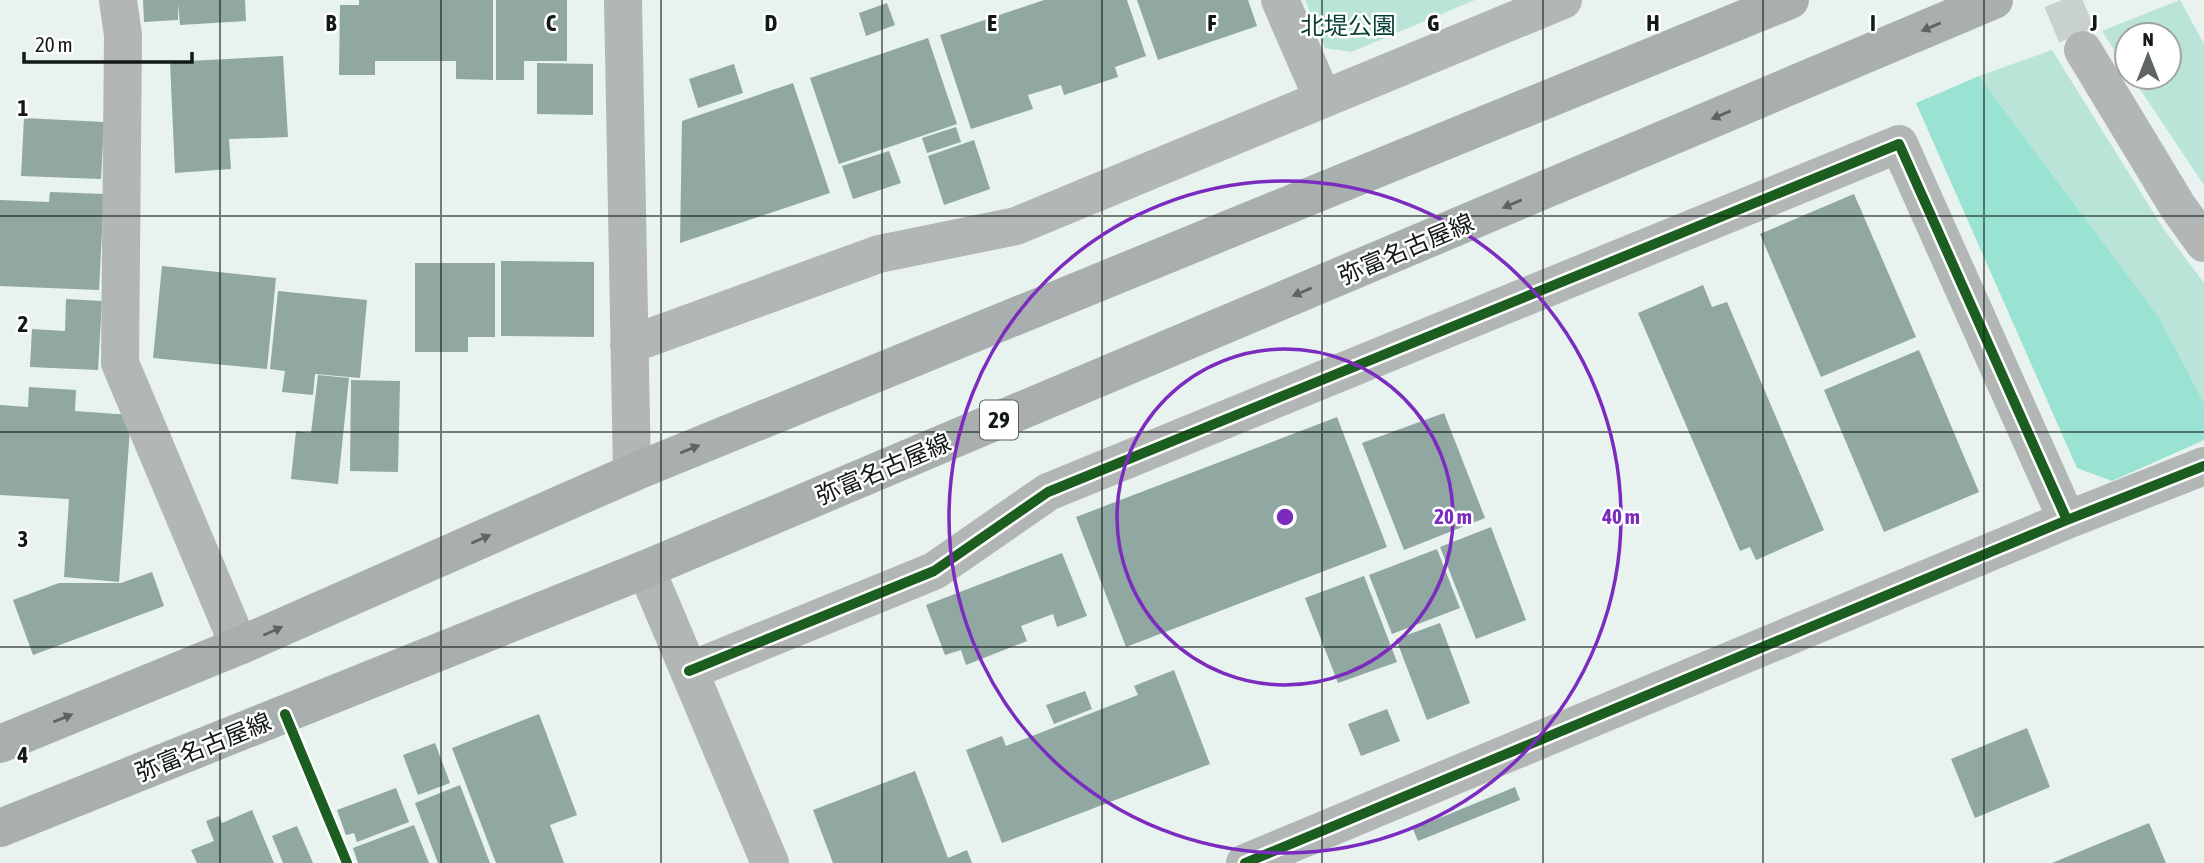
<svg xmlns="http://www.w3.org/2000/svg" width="2204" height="863" viewBox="0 0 2204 863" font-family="'Asap Condensed','Noto Sans JP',sans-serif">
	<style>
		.green { fill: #bae4d8 }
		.forest { fill: #9ae2d1 }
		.building { fill: #90a7a2 }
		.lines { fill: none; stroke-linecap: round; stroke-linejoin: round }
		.street-tunnel { stroke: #c8d1cf; stroke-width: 38; stroke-dasharray: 38 19; stroke-linecap: butt }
		.street { stroke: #b2b6b5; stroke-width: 38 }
		.primary { stroke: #a9afae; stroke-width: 38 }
		.cycleway-casing { stroke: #fff; stroke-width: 15 }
		.cycleway { stroke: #1b5e20; stroke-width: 10 }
		.oneway { fill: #5e6462 }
		.grid { fill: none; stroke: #131917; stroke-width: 2; stroke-opacity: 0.55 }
		.ring { fill: none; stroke: #7b2cbf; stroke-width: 3.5 }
		.labels { text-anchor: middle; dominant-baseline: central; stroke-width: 5; stroke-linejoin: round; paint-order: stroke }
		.shield { fill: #fff; stroke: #5a5e5d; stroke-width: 2 }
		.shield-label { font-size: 23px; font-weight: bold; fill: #131917 }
		.park-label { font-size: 24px; fill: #063f34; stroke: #fff }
		.street-label { font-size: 24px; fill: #131917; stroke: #fff }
		.grid-label { font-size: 23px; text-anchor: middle; font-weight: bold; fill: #131917; stroke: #fff; stroke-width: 5; stroke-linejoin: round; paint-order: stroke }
		.centre { fill: #7b2cbf; stroke: #fff; stroke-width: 3.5 }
		.ring-label { font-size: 21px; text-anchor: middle; font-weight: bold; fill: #7b2cbf; stroke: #fff; stroke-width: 5; stroke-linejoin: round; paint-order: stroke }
	</style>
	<rect width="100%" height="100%" fill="#e8f2ef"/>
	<!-- green -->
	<path class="green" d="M 1305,0 L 1475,0 L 1351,52 L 1325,48 Z
		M 2180,0 L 2204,44 L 2204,185 L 2132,77 L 2169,77 L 2169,35 L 2127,35 L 2127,70 L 2102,31 Z
		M 2052,50 L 2163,228 L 2204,283 L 2204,403 L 2160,319 L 1979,76 Z"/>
	<!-- forest -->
	<path class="forest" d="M 1979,76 L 2160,319 L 2204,403 L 2204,440 L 2112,481 L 2077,468 L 1916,103 Z"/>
	<!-- building -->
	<path class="building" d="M 143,0 L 245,0 L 246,21 L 180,25 L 178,4 L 178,20 L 144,22 Z
		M 359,0 L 493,0 L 493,80 L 456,79 L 456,61 L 375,61 L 375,75 L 339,75 L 340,5 L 359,5 Z
		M 496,0 L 567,0 L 567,61 L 524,61 L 524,80 L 496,80 Z
		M 1044,0 L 1127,0 L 1146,56 L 1115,67 L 1118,77 L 1064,95 L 1061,85 L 1028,95 L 1033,109 L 971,129 L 940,35 Z
		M 1137,0 L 1248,0 L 1257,26 L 1158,60 Z
		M 887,3 L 895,25 L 866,36 L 859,13 Z
		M 928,38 L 957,124 L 839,164 L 810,78 Z
		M 283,56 L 288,137 L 229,139 L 231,169 L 175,173 L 170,62 Z
		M 537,63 L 593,64 L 593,115 L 537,114 Z
		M 734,64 L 743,93 L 698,108 L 689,79 Z
		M 793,83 L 830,193 L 680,243 L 682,121 Z
		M 24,118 L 104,122 L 101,179 L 21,176 Z
		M 956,127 L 961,142 L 927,153 L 922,138 Z
		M 974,140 L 990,189 L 944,205 L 928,156 Z
		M 889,151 L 901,183 L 853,199 L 842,166 Z
		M 50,192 L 104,194 L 99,290 L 0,286 L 0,200 L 49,202 Z
		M 1854,194 L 1916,337 L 1821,377 L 1760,234 Z
		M 501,261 L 594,262 L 594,337 L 501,336 Z
		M 415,263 L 495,263 L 495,337 L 468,337 L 468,352 L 415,352 Z
		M 162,266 L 276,278 L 267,369 L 153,358 Z
		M 1703,285 L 1712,307 L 1727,302 L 1824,530 L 1756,560 L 1750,547 L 1740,551 L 1638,313 Z
		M 278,291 L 367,300 L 360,378 L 315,374 L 313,395 L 282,392 L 285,371 L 270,369 Z
		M 66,299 L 102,301 L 98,370 L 30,367 L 32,329 L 65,331 Z
		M 1919,350 L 1979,492 L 1884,532 L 1824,390 Z
		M 318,375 L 349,378 L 338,484 L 291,479 L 296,431 L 311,433 Z
		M 351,380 L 400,381 L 398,472 L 350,471 Z
		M 29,387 L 76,390 L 75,411 L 131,415 L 119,582 L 64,577 L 69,499 L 0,495 L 0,405 L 28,407 Z
		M 1444,413 L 1485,518 L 1404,550 L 1362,443 Z
		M 1337,417 L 1387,547 L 1126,647 L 1076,517 Z
		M 1491,527 L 1526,620 L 1476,639 L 1440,547 Z
		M 1437,549 L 1460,608 L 1392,634 L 1369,575 Z
		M 1062,553 L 1087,616 L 1057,627 L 1053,614 L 1021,626 L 1027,641 L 966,665 L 961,650 L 945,655 L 926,605 Z
		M 152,572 L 164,606 L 33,655 L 13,600 L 59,583 L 121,583 Z
		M 1364,576 L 1397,662 L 1338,683 L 1305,598 Z
		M 1440,623 L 1470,703 L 1427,720 L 1396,639 Z
		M 1174,670 L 1210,764 L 1002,843 L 966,750 L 1002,736 L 1006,746 L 1138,695 L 1134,686 Z
		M 1085,691 L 1092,709 L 1054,724 L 1046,705 Z
		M 1387,709 L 1400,741 L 1361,756 L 1348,724 Z
		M 539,714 L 577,815 L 550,825 L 564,863 L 496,863 L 452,748 Z
		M 2027,728 L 2050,787 L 1975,818 L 1951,759 Z
		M 435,743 L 450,783 L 418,795 L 403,755 Z
		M 915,771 L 948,858 L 967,850 L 972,863 L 833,863 L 813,810 Z
		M 460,785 L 490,863 L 438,863 L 415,803 Z
		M 1515,787 L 1520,800 L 1418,841 L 1413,829 Z
		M 396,788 L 409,822 L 357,842 L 354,833 L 346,835 L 337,810 Z
		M 252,810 L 274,863 L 197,863 L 191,850 L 214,841 L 206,821 L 219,816 L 222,823 Z
		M 2149,823 L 2166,863 L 2052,863 Z
		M 414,825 L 429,863 L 358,863 L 353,848 Z
		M 297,826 L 313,863 L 283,863 L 272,836 Z"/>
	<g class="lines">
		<!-- street-tunnel -->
		<path class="street-tunnel" d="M 2062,0 L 2083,50"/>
		<!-- street -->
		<path class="street" d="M 118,0 L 123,35 L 120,363 L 239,646
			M 623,0 L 632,473
			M 1280,0 L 1323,99
			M 2083,50 L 2178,207 L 2204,243
			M 629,345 L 879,254 L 1016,226 L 1563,0
			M 646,569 L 770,863
			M 689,671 L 934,571 L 1048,492 L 1899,144 L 2067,520
			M 1245,863 L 2067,520 L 2204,466"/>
		<!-- primary -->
		<path class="primary" d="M 0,744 L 239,646 L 632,473 L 1790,0
			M 0,828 L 646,569 L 1994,0"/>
		<defs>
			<path id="cycleway" d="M 689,671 L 934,571 L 1048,492 L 1899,144 L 2067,520
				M 285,714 L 347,863
				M 1245,863 L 2067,520 L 2204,466"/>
		</defs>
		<!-- cycleway casing -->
		<use href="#cycleway" class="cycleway-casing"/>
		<!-- cycleway -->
		<use href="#cycleway" class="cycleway"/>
	</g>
	<!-- one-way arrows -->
	<defs><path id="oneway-solid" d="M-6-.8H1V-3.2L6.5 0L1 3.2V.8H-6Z" transform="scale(1.75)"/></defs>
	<g class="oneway">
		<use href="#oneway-solid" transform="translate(1931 27) rotate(157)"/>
		<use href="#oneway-solid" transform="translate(1721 115) rotate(157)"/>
		<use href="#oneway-solid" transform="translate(1512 204) rotate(157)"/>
		<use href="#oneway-solid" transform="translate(1302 292) rotate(157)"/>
		<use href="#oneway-solid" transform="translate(690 449) rotate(-22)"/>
		<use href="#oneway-solid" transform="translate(481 539) rotate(-24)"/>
		<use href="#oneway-solid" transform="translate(273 631) rotate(-24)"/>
		<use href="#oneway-solid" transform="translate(63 718) rotate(-22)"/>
	</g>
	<!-- grid -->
	<path class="grid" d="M 220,0 L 220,863M 441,0 L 441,863M 661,0 L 661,863M 882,0 L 882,863M 1102,0 L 1102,863M 1322,0 L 1322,863M 1543,0 L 1543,863M 1763,0 L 1763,863M 1984,0 L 1984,863M 0,216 L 2204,216M 0,432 L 2204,432M 0,647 L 2204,647"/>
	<!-- distance rings -->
	<g class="ring">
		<circle cx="1285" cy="517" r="168"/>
		<circle cx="1285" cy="517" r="336"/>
	</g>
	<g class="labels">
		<!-- shield labels -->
		<rect class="shield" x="980" y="400.5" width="38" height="39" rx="5"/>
		<g class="shield-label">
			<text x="999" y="420">29</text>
		</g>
		<!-- park labels -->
		<g class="park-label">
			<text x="1348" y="25">北堤公園</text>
		</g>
		<!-- street labels -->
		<g class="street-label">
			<text transform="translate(1406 249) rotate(-23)">弥富名古屋線</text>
			<text transform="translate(883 469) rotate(-23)">弥富名古屋線</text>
			<text transform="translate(203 747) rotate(-22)">弥富名古屋線</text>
		</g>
	</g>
	<g class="grid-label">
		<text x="331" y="31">B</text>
		<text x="551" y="31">C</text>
		<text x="771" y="31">D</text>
		<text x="992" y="31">E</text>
		<text x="1212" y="31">F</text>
		<text x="1433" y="31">G</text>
		<text x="1653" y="31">H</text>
		<text x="1873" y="31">I</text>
		<text x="2094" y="31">J</text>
		<text x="23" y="116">1</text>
		<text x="23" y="332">2</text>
		<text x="23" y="547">3</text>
		<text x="23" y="763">4</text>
	</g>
	<circle cx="1285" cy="517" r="10" class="centre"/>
	<g class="ring-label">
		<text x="1453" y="524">20 m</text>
		<text x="1621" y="524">40 m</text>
	</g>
	<!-- north arrow -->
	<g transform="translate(2148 56)"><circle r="33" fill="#ffffff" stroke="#a1a3a2" stroke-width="2"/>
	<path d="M0-5L12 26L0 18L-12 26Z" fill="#5e6563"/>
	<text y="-10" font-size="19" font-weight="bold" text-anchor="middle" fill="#131917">N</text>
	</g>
	<!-- scale -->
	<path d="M24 52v10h168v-10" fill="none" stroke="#131917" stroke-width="3.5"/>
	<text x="35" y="52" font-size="21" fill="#131917" stroke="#ffffff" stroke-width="5" paint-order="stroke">20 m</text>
</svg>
